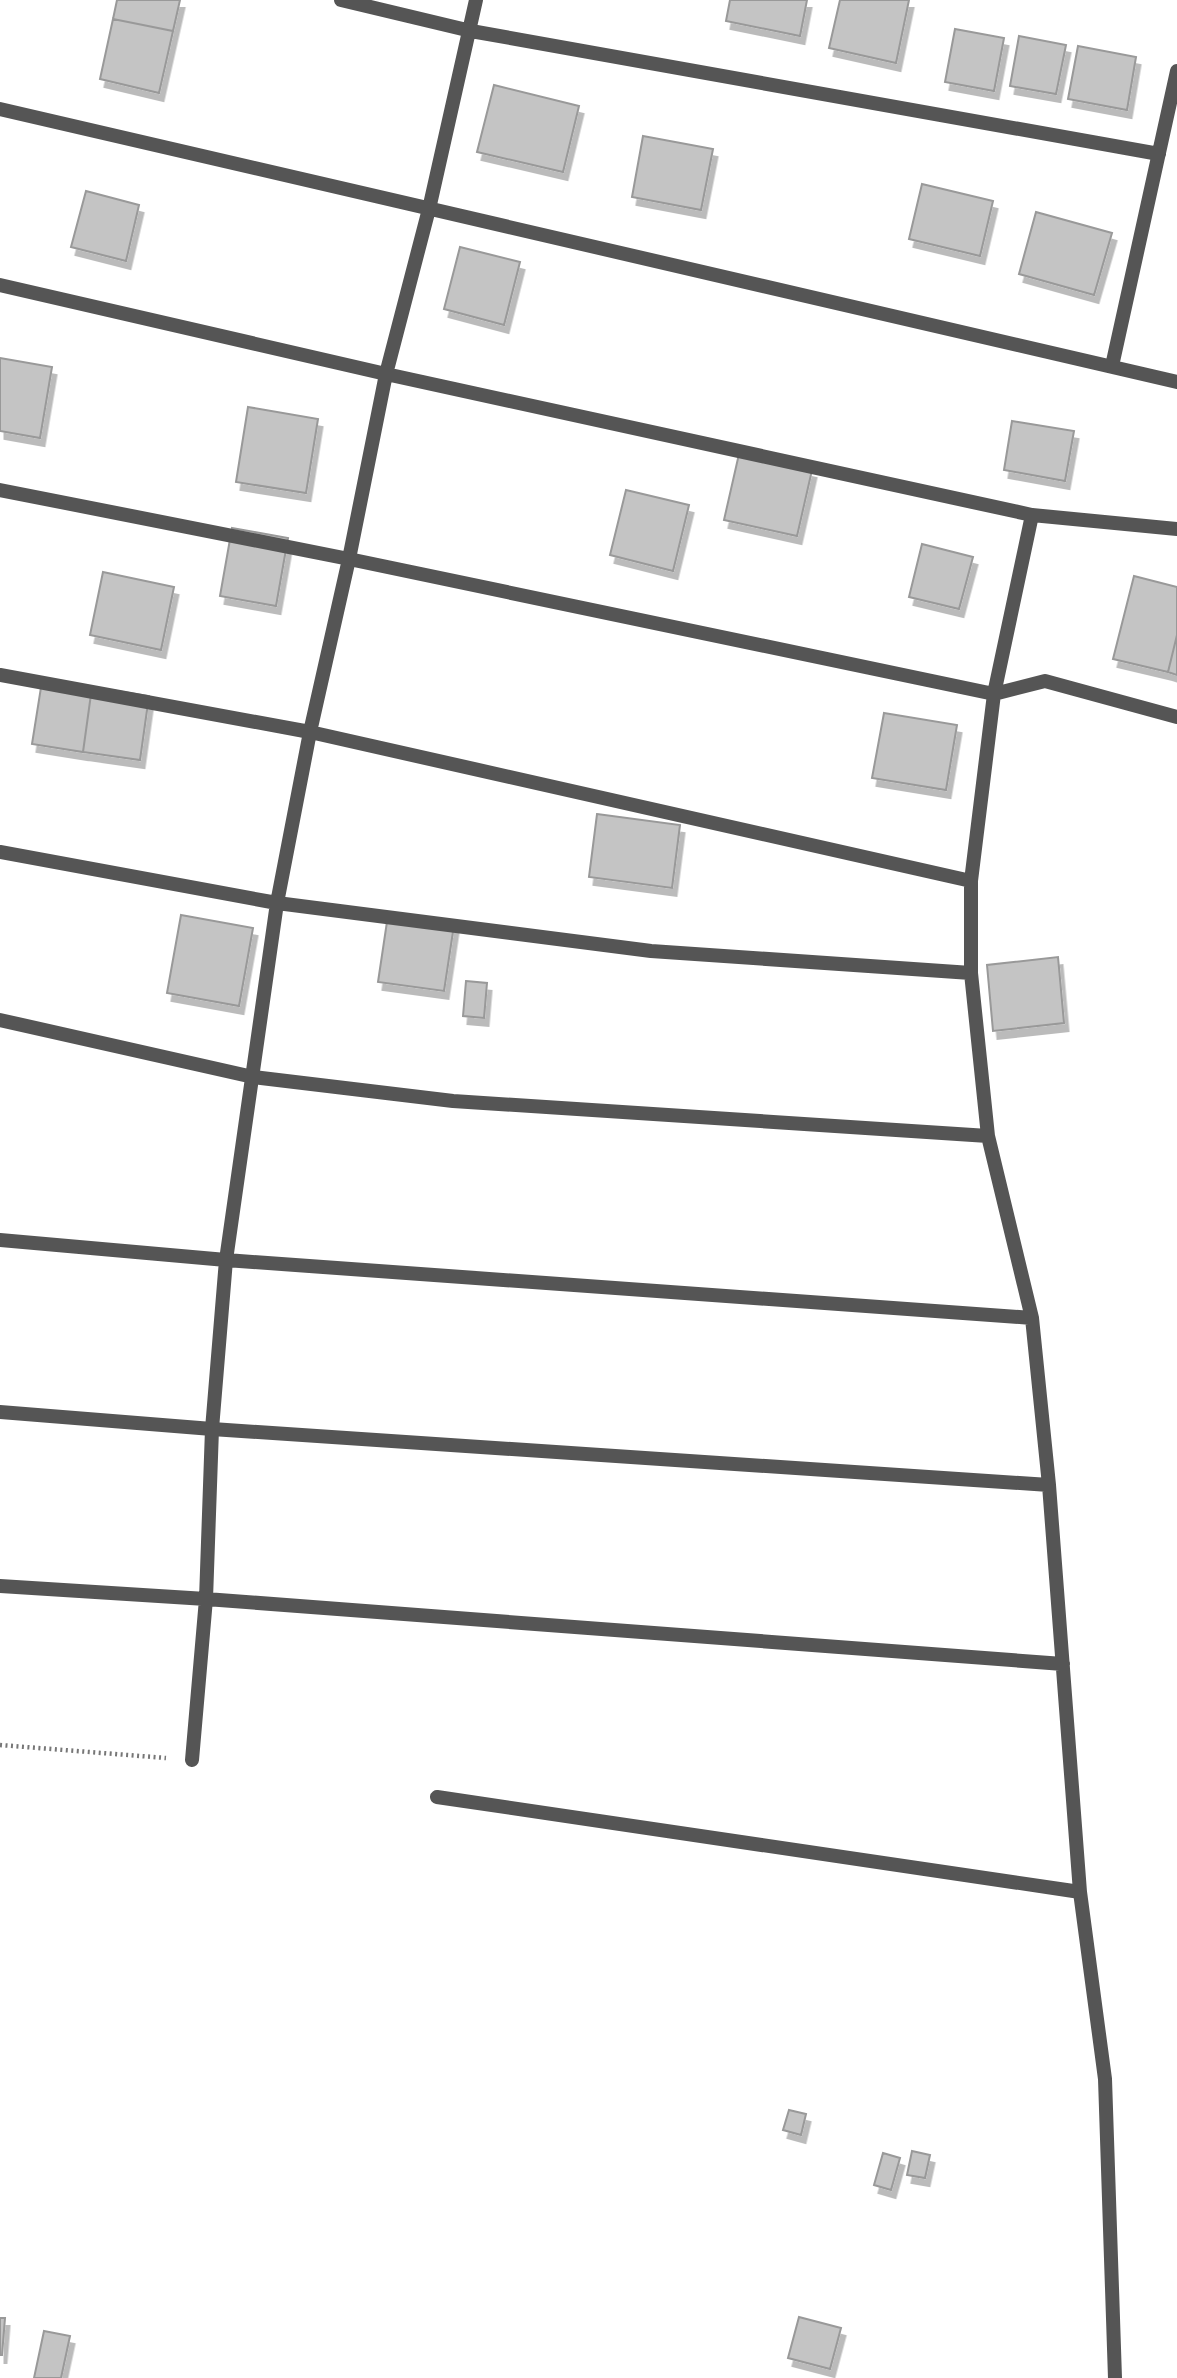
<svg xmlns="http://www.w3.org/2000/svg" width="1177" height="2378" viewBox="0 0 1177 2378" font-family="Figtree,sans-serif">
	<style>
		.building { fill: #c4c4c4; stroke: #999; stroke-width: 2; filter: url(#shadow) }
		.lines { fill: none; stroke-linecap: round; stroke-linejoin: round }
		.path { stroke: #777; stroke-width: 4.5; stroke-dasharray: 2 3.5; stroke-linecap: butt }
		.minor { stroke: #555; stroke-width: 14 }
	</style>
	<defs>
		<filter id="shadow"><feDropShadow dx="4.5" dy="8" stdDeviation="0" flood-color="#0004"/></filter>
	</defs>
	<rect width="100%" height="100%" fill="#fff"/>
	<!-- building -->
	<path class="building" d="M 117,0 L 180,0 L 173,31 L 113,19 Z
		M 730,0 L 807,0 L 800,36 L 726,21 Z
		M 840,0 L 909,0 L 896,63 L 829,48 Z
		M 113,19 L 173,31 L 159,93 L 100,79 Z
		M 955,29 L 1004,38 L 994,91 L 945,82 Z
		M 1019,36 L 1066,45 L 1056,94 L 1010,86 Z
		M 1078,46 L 1136,57 L 1127,110 L 1068,99 Z
		M 494,85 L 579,106 L 563,172 L 477,152 Z
		M 643,136 L 713,149 L 701,210 L 632,197 Z
		M 922,184 L 993,201 L 980,256 L 909,239 Z
		M 86,191 L 139,205 L 126,261 L 71,247 Z
		M 1036,212 L 1112,233 L 1094,295 L 1019,274 Z
		M 460,247 L 520,262 L 504,325 L 444,309 Z
		M 0,358 L 52,367 L 40,438 L 0,431 Z
		M 248,407 L 318,419 L 306,493 L 236,482 Z
		M 1012,421 L 1074,431 L 1065,481 L 1004,470 Z
		M 739,454 L 812,470 L 797,536 L 724,520 Z
		M 626,490 L 689,505 L 673,571 L 610,555 Z
		M 232,528 L 288,538 L 276,606 L 220,596 Z
		M 922,544 L 973,557 L 959,609 L 909,597 Z
		M 103,572 L 174,587 L 161,650 L 90,635 Z
		M 1134,576 L 1177,587 L 1177,635 L 1168,672 L 1113,659 Z
		M 1177,635 L 1177,675 L 1168,672 Z
		M 42,681 L 92,687 L 83,752 L 32,744 Z
		M 92,687 L 149,696 L 140,760 L 83,752 Z
		M 884,713 L 957,725 L 946,790 L 872,778 Z
		M 597,814 L 680,825 L 672,888 L 589,877 Z
		M 181,915 L 253,928 L 239,1006 L 167,993 Z
		M 388,915 L 454,925 L 444,991 L 378,982 Z
		M 1058,957 L 1064,1023 L 993,1031 L 987,965 Z
		M 466,981 L 487,983 L 484,1018 L 463,1016 Z
		M 789,2110 L 806,2114 L 801,2135 L 783,2130 Z
		M 912,2151 L 930,2155 L 925,2178 L 907,2175 Z
		M 883,2153 L 900,2158 L 891,2190 L 874,2185 Z
		M 799,2317 L 841,2328 L 830,2369 L 788,2358 Z
		M 0,2318 L 5,2318 L 2,2355 L 0,2355 Z
		M 44,2331 L 70,2336 L 61,2378 L 34,2378 Z"/>
	<g class="lines">
		<!-- path -->
		<path class="path" d="M 0,1745 L 166,1758"/>
		<!-- minor -->
		<path class="minor" d="M 341,0 L 471,31 L 1159,154
			M 0,109 L 1177,382
			M 0,285 L 386,374 L 1032,515 L 1177,529
			M 1112,366 L 1177,71
			M 0,490 L 349,559 L 994,694 L 1045,681 L 1177,717
			M 1032,515 L 994,694 L 971,881 L 971,973 L 988,1136 L 1032,1318 L 1049,1485 L 1080,1892 L 1105,2079 L 1115,2378
			M 0,675 L 310,732 L 971,881
			M 0,852 L 277,903 L 651,951 L 971,973
			M 0,1020 L 253,1077 L 453,1101 L 988,1136
			M 0,1240 L 226,1260 L 1032,1318
			M 0,1412 L 212,1429 L 1049,1485
			M 0,1586 L 206,1599 L 1063,1664
			M 192,1760 L 206,1599 L 212,1429 L 226,1260 L 277,903 L 310,732 L 349,559 L 386,374 L 429,209 L 476,0
			M 437,1797 L 1080,1892"/>
	</g>
</svg>
